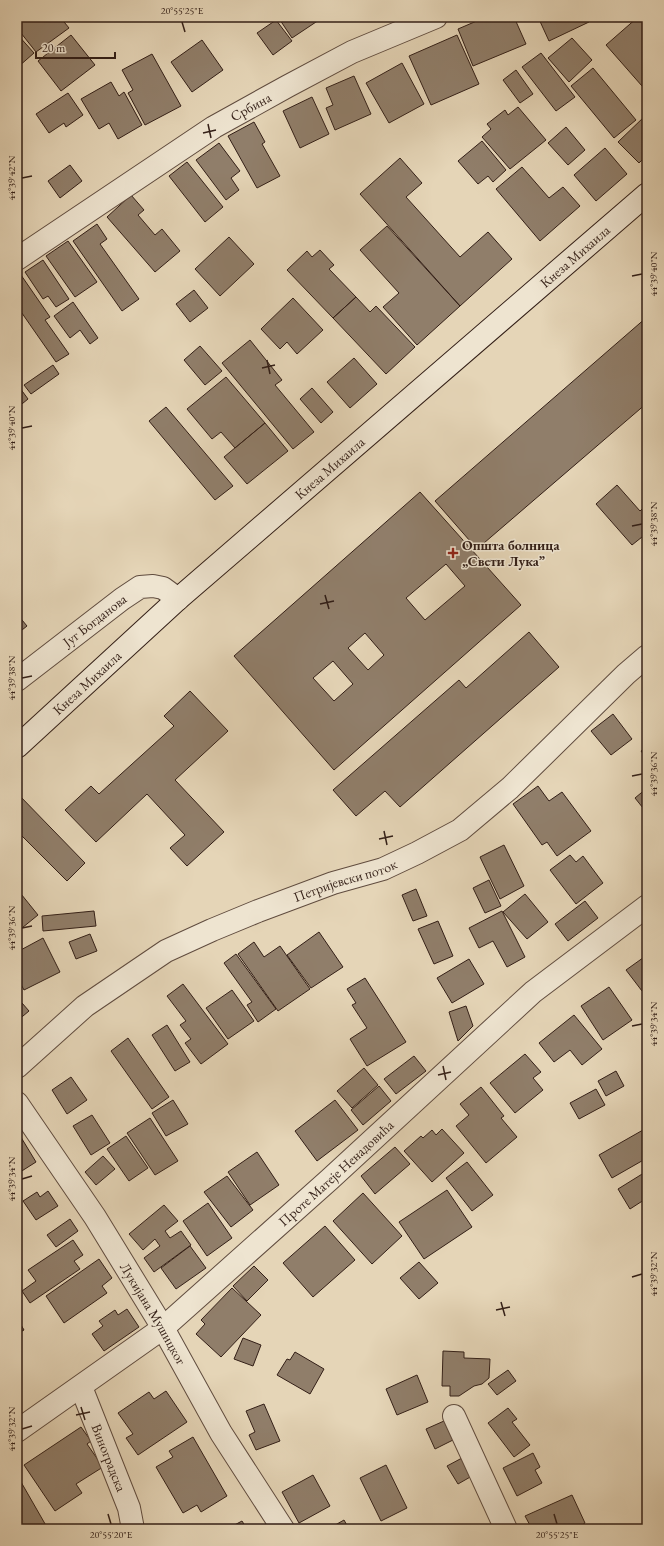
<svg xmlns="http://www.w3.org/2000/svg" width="664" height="1546" viewBox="0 0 664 1546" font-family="'EB Garamond',serif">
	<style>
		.building { fill: #907e6a; stroke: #331f17; fill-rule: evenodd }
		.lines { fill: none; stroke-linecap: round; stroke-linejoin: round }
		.street-casing { stroke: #604c3f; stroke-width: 24 }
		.secondary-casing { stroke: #331f17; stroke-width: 24 }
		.street { stroke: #eee4d0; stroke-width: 22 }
		.secondary { stroke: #eee4d0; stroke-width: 22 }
		.ticks { fill: none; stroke: #331f17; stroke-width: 1.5 }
		.poi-dot { fill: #8f2418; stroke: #eee4d0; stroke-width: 1.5 }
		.labels { text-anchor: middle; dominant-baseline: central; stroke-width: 3; stroke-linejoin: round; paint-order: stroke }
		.street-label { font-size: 14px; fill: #331f17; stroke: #eee4d0 }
		.poi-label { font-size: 14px; font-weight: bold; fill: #331f17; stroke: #eee4d0; text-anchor: start }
		.neatline { fill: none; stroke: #331f17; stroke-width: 1.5 }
		.ticks-label { font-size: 10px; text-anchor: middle; fill: #331f17 }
	</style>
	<rect width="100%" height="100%" fill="#e5d5b7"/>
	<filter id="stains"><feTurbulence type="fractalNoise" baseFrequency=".005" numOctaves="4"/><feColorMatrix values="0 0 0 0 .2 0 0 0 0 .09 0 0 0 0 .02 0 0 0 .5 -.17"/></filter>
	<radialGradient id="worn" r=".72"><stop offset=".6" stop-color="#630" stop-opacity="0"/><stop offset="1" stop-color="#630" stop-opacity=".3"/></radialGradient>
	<!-- building -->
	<path class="building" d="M 25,17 L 60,17 L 69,28 L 36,52 L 17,28 L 17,23 Z
		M 278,17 L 322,17 L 322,18 L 292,38 Z
		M 486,17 L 514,17 L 526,44 L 473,66 L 458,29 Z
		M 538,17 L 587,17 L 589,22 L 549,41 Z
		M 638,17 L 647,17 L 647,81 L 642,86 L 606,45 Z
		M 276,20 L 292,41 L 273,55 L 257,33 Z
		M 17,34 L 34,53 L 18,67 L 17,65 Z
		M 71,35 L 95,65 L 61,91 L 38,61 Z
		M 457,35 L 479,84 L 431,105 L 409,56 Z
		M 572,38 L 592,60 L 569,82 L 548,58 Z
		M 202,40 L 223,70 L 192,92 L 171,62 Z
		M 541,53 L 575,97 L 556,111 L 522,67 Z
		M 152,54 L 181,106 L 145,125 L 128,93 L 133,90 L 122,70 Z
		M 402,63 L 424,104 L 389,123 L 366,83 Z
		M 593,68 L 636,120 L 614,138 L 571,86 Z
		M 516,70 L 533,94 L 520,103 L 503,80 Z
		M 354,76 L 371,114 L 335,130 L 326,108 L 333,105 L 326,88 Z
		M 111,82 L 119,96 L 124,92 L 142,125 L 118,139 L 109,123 L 99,129 L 81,99 Z
		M 68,93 L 83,115 L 66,127 L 64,123 L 49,133 L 36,114 Z
		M 312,97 L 329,134 L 300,148 L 283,111 Z
		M 17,104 L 21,111 L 17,113 Z
		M 518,107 L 546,140 L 510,169 L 482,137 L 491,129 L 487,124 L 505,110 L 508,115 Z
		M 645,116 L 647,118 L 647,155 L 639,163 L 618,142 Z
		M 254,122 L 265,142 L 262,144 L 280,176 L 257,188 L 228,136 Z
		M 566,127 L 585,150 L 568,165 L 548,143 Z
		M 482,141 L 506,170 L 493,182 L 488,176 L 478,184 L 458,161 Z
		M 219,143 L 240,171 L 231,178 L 239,190 L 226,200 L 196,160 Z
		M 605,148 L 627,174 L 596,201 L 574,175 Z
		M 400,158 L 422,183 L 406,197 L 460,257 L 488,232 L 512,259 L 460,306 L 360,194 Z
		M 187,162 L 223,207 L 205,222 L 169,176 Z
		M 70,165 L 82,181 L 60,198 L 48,181 Z
		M 522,167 L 549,198 L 563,187 L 580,206 L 540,241 L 496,189 Z
		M 131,195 L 144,210 L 138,215 L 155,235 L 162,229 L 180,251 L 155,272 L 107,217 Z
		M 97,224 L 107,239 L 100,244 L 139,299 L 122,311 L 73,241 Z
		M 387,226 L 460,306 L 417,345 L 383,307 L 399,293 L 360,250 Z
		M 229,237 L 254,264 L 220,296 L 195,269 Z
		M 68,241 L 97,282 L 75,297 L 46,256 Z
		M 320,250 L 334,265 L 329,269 L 356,297 L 333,318 L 287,270 L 307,251 L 312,257 Z
		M 43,260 L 69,299 L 56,307 L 48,296 L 43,299 L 25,272 Z
		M 21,275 L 50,317 L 45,320 L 69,354 L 56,362 L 17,306 L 17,278 Z
		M 194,290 L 208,308 L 190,322 L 176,304 Z
		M 356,297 L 370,312 L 376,306 L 415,347 L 386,374 L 333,318 Z
		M 293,298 L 323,330 L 297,354 L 287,342 L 280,349 L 261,329 Z
		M 73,302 L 98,338 L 90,344 L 80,330 L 70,338 L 54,316 Z
		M 647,317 L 647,403 L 477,549 L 435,501 Z
		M 250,340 L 282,380 L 275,385 L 314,432 L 293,449 L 222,363 Z
		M 200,346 L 222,371 L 205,385 L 184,360 Z
		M 354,358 L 377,384 L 350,408 L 327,382 Z
		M 53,365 L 59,374 L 31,394 L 24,385 Z
		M 226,377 L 265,423 L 235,448 L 221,432 L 212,439 L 187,409 Z
		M 17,384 L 28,399 L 17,408 Z
		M 312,388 L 333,412 L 321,423 L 300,399 Z
		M 166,407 L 233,486 L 215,500 L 149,421 Z
		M 265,423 L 288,451 L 247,484 L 224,457 Z
		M 617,485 L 640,511 L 647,504 L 647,533 L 632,545 L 596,504 Z
		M 420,492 L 521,605 L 334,770 L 234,656 ZM 446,564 L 465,586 L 425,620 L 406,598 ZM 365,633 L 384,655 L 368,670 L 348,648 ZM 333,661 L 353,684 L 334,701 L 313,678 Z
		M 17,614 L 27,626 L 17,634 Z
		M 529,632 L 559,667 L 400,807 L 385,791 L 356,816 L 333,790 L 459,680 L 466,688 Z
		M 190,691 L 228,731 L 175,780 L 224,832 L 187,866 L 170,848 L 185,835 L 147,794 L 96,842 L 65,810 L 91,786 L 99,794 L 174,726 L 164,716 Z
		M 647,709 L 647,719 L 642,712 Z
		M 613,714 L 632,739 L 611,755 L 591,731 Z
		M 647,747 L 647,759 L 641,751 Z
		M 538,786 L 549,801 L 562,792 L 591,831 L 557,856 L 547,842 L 542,845 L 513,804 Z
		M 647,788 L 647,813 L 635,798 Z
		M 17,793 L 85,863 L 67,881 L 17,831 Z
		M 504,845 L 524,886 L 500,899 L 480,857 Z
		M 570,855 L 576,862 L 583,856 L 603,883 L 576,904 L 550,870 Z
		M 489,880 L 501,906 L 485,913 L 473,888 Z
		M 17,889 L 38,915 L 17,932 Z
		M 416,889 L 427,916 L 413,921 L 402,895 Z
		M 525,894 L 548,922 L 527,939 L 503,912 Z
		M 585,901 L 598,918 L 568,941 L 555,924 Z
		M 94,911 L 96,926 L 43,931 L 42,916 Z
		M 502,911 L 525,957 L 507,967 L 493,941 L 479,948 L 469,928 Z
		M 438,921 L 453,956 L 434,964 L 418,929 Z
		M 319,932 L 343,967 L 311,988 L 287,955 Z
		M 90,934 L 97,951 L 76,959 L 69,942 Z
		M 43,938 L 60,972 L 24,990 L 17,977 L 17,969 L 18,968 L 17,965 L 17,952 Z
		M 254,942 L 264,957 L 280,946 L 310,989 L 278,1011 L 238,954 Z
		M 236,954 L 276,1009 L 258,1022 L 247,1005 L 252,1002 L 224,963 Z
		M 647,955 L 647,988 L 642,991 L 626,970 Z
		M 469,959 L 484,984 L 452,1003 L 437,978 Z
		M 365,978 L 406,1042 L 367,1066 L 350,1039 L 367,1028 L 352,1005 L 356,1003 L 347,989 Z
		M 183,984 L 228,1044 L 201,1064 L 185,1043 L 191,1039 L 180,1025 L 186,1021 L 167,996 Z
		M 609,987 L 632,1020 L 603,1040 L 581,1006 Z
		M 232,990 L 254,1021 L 228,1039 L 206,1008 Z
		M 22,1003 L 29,1011 L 17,1021 L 17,1006 Z
		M 466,1006 L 473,1026 L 458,1041 L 449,1012 Z
		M 574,1015 L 602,1049 L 582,1065 L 570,1050 L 554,1062 L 539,1043 Z
		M 167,1025 L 190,1062 L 175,1071 L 152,1035 Z
		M 128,1038 L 169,1097 L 152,1109 L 111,1051 Z
		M 525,1054 L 541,1072 L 533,1078 L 543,1090 L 515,1113 L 490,1083 Z
		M 414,1056 L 426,1071 L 396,1094 L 384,1079 Z
		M 364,1068 L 378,1085 L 352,1108 L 337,1091 Z
		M 616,1071 L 624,1086 L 606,1096 L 598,1081 Z
		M 71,1077 L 87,1100 L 67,1114 L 52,1090 Z
		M 379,1086 L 391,1101 L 363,1125 L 351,1110 Z
		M 481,1087 L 504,1116 L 501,1118 L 517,1137 L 486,1163 L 456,1126 L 469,1115 L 460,1104 Z
		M 596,1089 L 605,1105 L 579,1119 L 570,1103 Z
		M 173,1100 L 188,1124 L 166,1136 L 152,1113 Z
		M 335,1100 L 358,1130 L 317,1161 L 295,1131 Z
		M 92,1115 L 110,1143 L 91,1155 L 73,1126 Z
		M 150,1118 L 178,1161 L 155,1175 L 127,1133 Z
		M 442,1129 L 464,1153 L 432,1182 L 404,1151 L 421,1136 L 423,1138 L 432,1130 L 436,1135 Z
		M 643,1130 L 647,1138 L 647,1158 L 612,1178 L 599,1155 Z
		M 19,1134 L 36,1162 L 17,1174 L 17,1135 Z
		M 126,1136 L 148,1168 L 129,1181 L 107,1149 Z
		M 395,1147 L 410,1164 L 375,1194 L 361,1176 Z
		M 257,1152 L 279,1185 L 250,1205 L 228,1172 Z
		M 103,1156 L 115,1169 L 96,1185 L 85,1172 Z
		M 467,1162 L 493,1195 L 472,1211 L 446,1178 Z
		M 647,1171 L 647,1198 L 630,1209 L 618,1189 Z
		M 227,1176 L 253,1210 L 231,1227 L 204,1192 Z
		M 447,1190 L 472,1227 L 424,1259 L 399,1222 Z
		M 48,1191 L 58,1206 L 36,1220 L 23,1201 L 37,1192 L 40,1197 Z
		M 363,1193 L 402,1236 L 372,1264 L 333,1221 Z
		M 208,1203 L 232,1238 L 207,1256 L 183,1221 Z
		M 164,1205 L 178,1221 L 165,1231 L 170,1238 L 181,1231 L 191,1245 L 154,1272 L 144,1258 L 160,1246 L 155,1239 L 143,1250 L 129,1234 Z
		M 70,1219 L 78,1231 L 56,1247 L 47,1235 Z
		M 325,1226 L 355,1260 L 313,1297 L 283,1263 Z
		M 73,1240 L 83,1255 L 74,1261 L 80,1269 L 30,1303 L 22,1291 L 36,1281 L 28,1270 Z
		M 190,1246 L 206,1268 L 176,1289 L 161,1268 Z
		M 99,1259 L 112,1278 L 102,1286 L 107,1293 L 64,1323 L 46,1296 Z
		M 419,1262 L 438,1283 L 419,1299 L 400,1278 Z
		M 254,1266 L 268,1280 L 247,1301 L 233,1286 Z
		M 232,1288 L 261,1315 L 221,1357 L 196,1334 L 205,1324 L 201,1320 Z
		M 127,1309 L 139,1327 L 104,1351 L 92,1334 L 103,1326 L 99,1321 L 115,1310 L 118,1315 Z
		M 17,1318 L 24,1330 L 17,1334 Z
		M 243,1338 L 261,1345 L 253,1366 L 234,1359 Z
		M 443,1351 L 464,1352 L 464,1358 L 490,1359 L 489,1378 L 482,1384 L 474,1386 L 459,1396 L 450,1396 L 450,1386 L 442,1386 Z
		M 295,1352 L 324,1369 L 310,1394 L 277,1375 L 287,1359 L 290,1360 Z
		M 508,1370 L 516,1381 L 497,1395 L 488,1384 Z
		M 417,1375 L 428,1402 L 397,1415 L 386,1389 Z
		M 166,1391 L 187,1422 L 138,1455 L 126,1438 L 133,1434 L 118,1413 L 149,1392 L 154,1399 Z
		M 264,1404 L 280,1441 L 256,1450 L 249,1435 L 255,1432 L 246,1411 Z
		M 508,1408 L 517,1419 L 512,1422 L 530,1445 L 514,1457 L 488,1423 Z
		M 444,1421 L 453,1440 L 435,1449 L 426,1429 Z
		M 81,1427 L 91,1441 L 87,1444 L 103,1467 L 76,1484 L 82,1493 L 55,1511 L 24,1465 Z
		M 193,1437 L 227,1496 L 201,1512 L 197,1505 L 183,1513 L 156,1467 L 173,1457 L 169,1451 Z
		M 533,1453 L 540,1467 L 535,1470 L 542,1483 L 517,1496 L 503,1468 Z
		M 462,1458 L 472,1476 L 458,1484 L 447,1466 Z
		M 386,1465 L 407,1508 L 381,1521 L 360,1478 Z
		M 17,1475 L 48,1529 L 17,1529 Z
		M 313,1475 L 330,1506 L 299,1523 L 282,1492 Z
		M 572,1495 L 585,1523 L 575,1529 L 532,1529 L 525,1516 Z
		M 344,1520 L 349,1529 L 330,1529 L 330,1528 Z
		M 242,1521 L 247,1529 L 227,1529 Z"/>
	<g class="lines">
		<defs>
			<g id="street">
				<path id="s1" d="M 17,259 L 214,127 L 288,86 L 352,52 L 436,17"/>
				<path id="s2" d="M 17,680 L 122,599 L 140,587 L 153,586 L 163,588 L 178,599"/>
				<path id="s3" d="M 17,1067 L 85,1006 L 166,951 L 212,930 L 258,911 L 333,883 L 383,869 L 417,853 L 460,830 L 510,788 L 626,674 L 647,656"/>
				<path id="s4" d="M 17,1103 L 95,1217 L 163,1328 L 221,1433 L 283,1529"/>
				<path id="s5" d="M 81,1387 L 129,1508 L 133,1529"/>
				<path d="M 454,1416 L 506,1529"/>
				<path id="s6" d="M 17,1431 L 163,1328 L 329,1180 L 533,992 L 647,906"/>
			</g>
			<g id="secondary">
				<path id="s7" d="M 17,747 L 178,599 L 647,194"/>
			</g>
		</defs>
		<!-- street casing -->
		<use href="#street" class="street-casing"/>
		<!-- secondary casing -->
		<use href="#secondary" class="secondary-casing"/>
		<!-- street -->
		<use href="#street" class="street"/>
		<!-- secondary -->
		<use href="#secondary" class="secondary"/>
	</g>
	<!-- ticks -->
	<path class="ticks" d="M 182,22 L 185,32M 208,124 L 211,138M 203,133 L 216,130M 22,178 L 32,176M 632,276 L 642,274M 267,360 L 270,374M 262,368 L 275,365M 22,428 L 32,426M 632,526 L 642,524M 325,595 L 329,609M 320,604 L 334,601M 22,678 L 32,676M 632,776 L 642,774M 384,831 L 387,845M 379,839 L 393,836M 22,928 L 32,926M 632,1026 L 642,1024M 443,1066 L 446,1080M 438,1075 L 451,1072M 22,1179 L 32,1176M 632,1277 L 642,1274M 501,1302 L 505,1316M 496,1310 L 510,1307M 81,1407 L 85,1420M 76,1415 L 90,1412M 22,1429 L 32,1426M 108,1514 L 111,1524M 554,1514 L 557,1524"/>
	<!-- markers -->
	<path class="poi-dot" d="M451 547h4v4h4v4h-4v4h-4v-4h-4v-4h4z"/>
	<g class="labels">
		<!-- street labels -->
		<g class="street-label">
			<text stroke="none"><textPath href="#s1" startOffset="279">Србина</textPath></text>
			<text stroke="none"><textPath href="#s7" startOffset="743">Кнеза Михаила</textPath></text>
			<text stroke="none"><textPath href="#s7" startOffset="419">Кнеза Михаила</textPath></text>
			<text stroke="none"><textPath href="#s2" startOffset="98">Југ Богданова</textPath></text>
			<text stroke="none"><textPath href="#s7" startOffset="95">Кнеза Михаила</textPath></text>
			<text stroke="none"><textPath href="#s3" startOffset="382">Петријевски поток</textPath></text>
			<text stroke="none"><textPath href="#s6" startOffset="411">Проте Матеје Ненадовића</textPath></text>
			<text stroke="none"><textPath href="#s4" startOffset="251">Лукијана Мушицког</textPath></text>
			<text stroke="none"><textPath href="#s5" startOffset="76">Виноградска</textPath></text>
		</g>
		<!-- poi labels -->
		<g class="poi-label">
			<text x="462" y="545">Општа болница<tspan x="462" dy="16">„Свети Лука”</tspan></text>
		</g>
	</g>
	<!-- margin -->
	<rect width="664" height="1546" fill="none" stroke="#e5d5b7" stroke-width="44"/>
	<!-- scale -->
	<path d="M36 52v6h79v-6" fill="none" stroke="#331f17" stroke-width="2"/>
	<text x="42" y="52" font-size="12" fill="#331f17" stroke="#eee4d0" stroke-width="3" paint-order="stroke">20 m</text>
	<rect x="22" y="22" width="620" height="1502" class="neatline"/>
	<g class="ticks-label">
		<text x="182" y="14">20°55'25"E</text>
		<text transform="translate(11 178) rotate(-90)" y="4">44°39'42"N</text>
		<text transform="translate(653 274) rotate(-90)" y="4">44°39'40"N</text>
		<text transform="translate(11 428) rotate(-90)" y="4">44°39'40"N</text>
		<text transform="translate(653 524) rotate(-90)" y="4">44°39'38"N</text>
		<text transform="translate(11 678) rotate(-90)" y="4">44°39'38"N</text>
		<text transform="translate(653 774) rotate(-90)" y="4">44°39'36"N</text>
		<text transform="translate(11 928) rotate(-90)" y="4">44°39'36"N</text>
		<text transform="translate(653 1024) rotate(-90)" y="4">44°39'34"N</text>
		<text transform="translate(11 1179) rotate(-90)" y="4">44°39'34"N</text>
		<text transform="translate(653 1274) rotate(-90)" y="4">44°39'32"N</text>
		<text transform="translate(11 1429) rotate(-90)" y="4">44°39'32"N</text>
		<text x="111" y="1538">20°55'20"E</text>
		<text x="557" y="1538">20°55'25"E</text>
	</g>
	<rect width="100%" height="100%" filter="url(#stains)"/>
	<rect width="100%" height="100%" fill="url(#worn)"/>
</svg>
